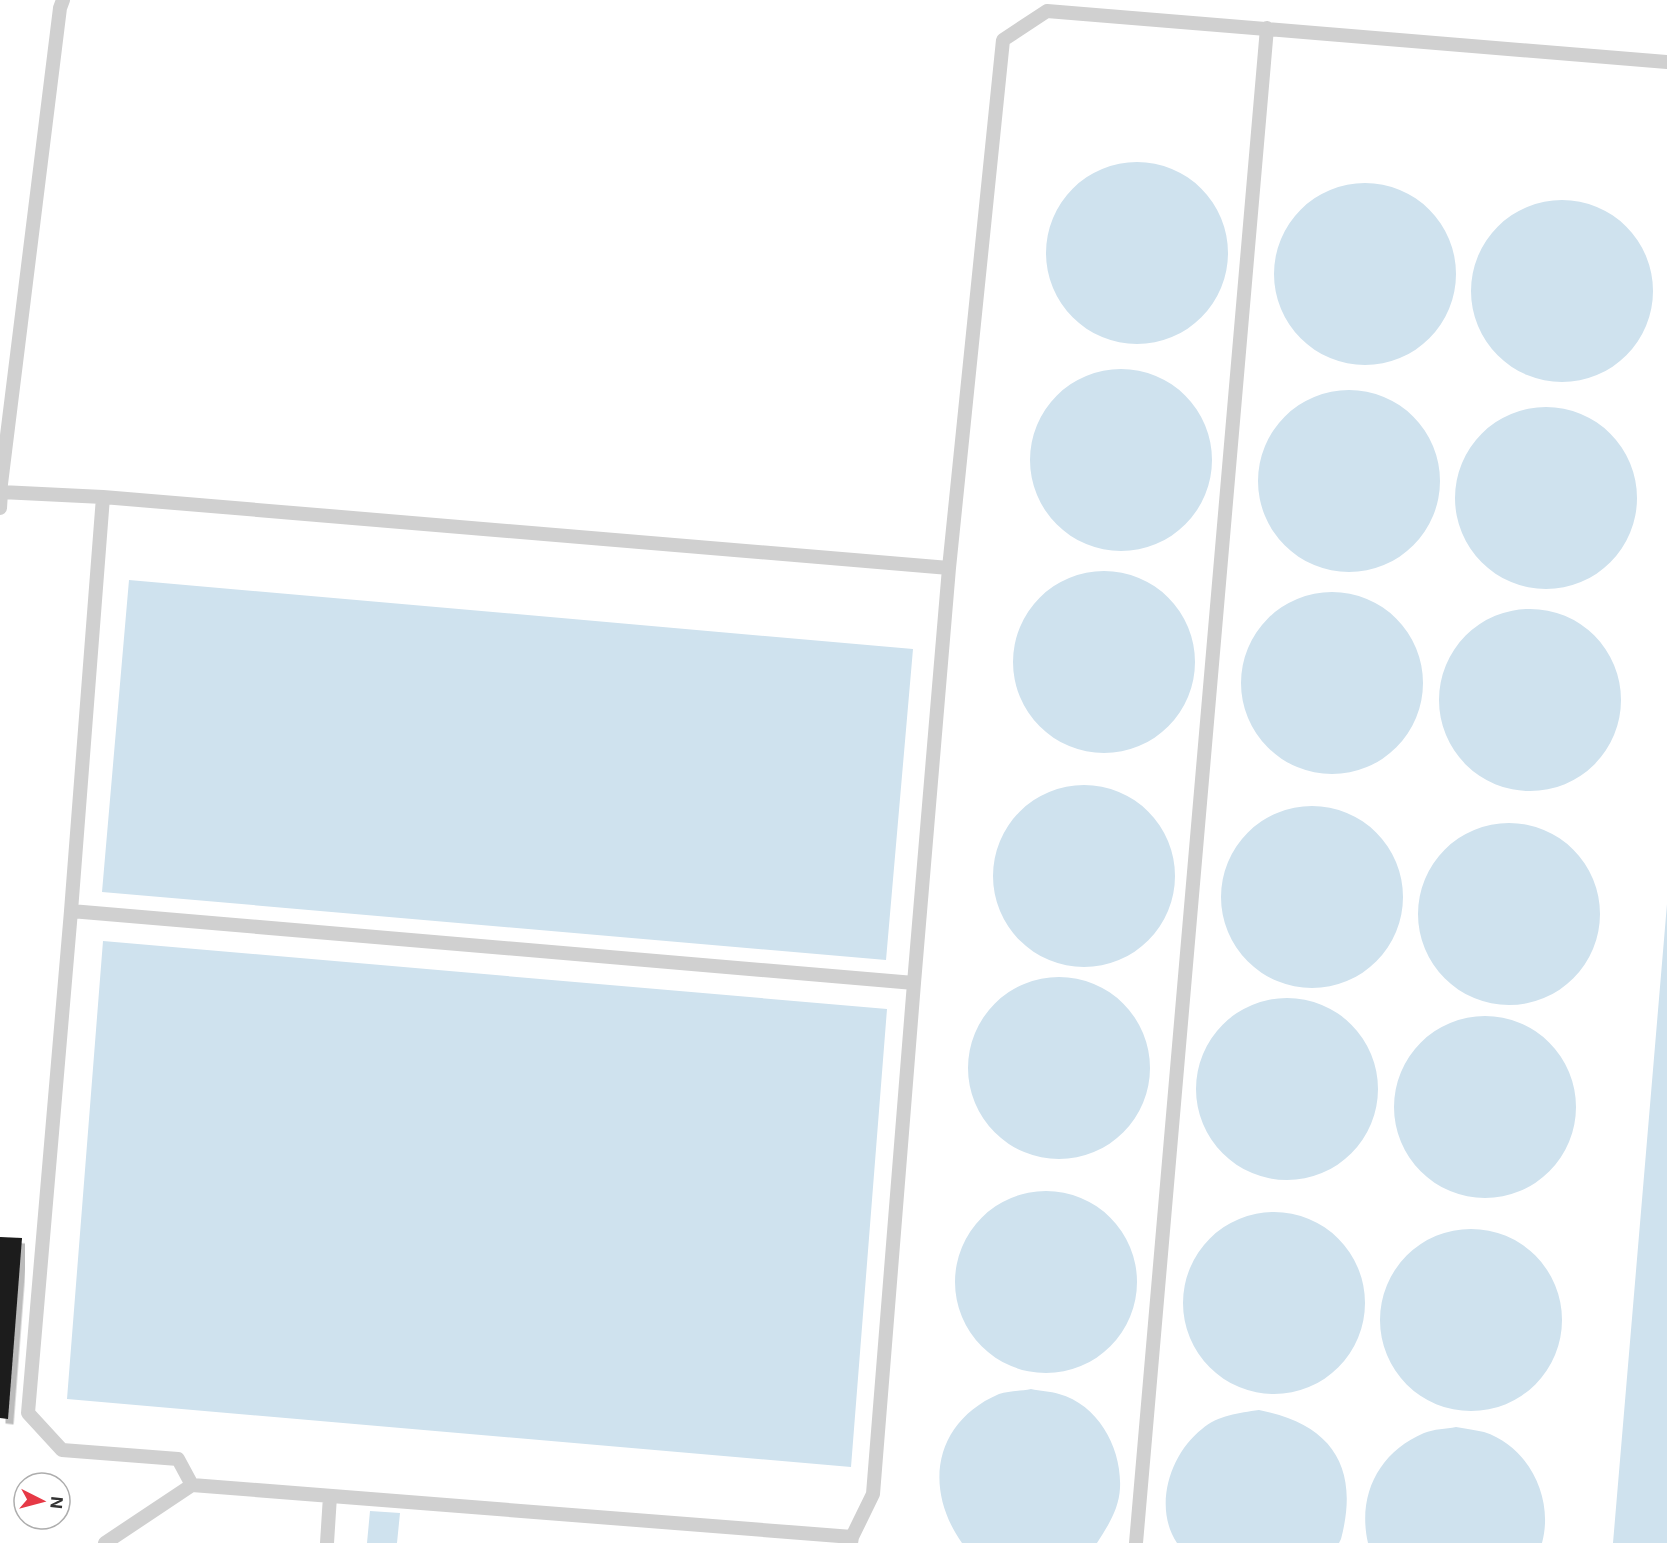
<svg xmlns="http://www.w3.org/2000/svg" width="1667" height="1543" viewBox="0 0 1667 1543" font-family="Inter,sans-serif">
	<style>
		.water { fill: #cfe2ee }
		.building { fill: #1a1a1a; filter: url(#shadow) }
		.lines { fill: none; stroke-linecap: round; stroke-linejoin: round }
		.service { stroke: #d0d0d0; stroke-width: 14 }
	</style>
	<defs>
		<filter id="shadow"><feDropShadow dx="5.5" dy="5.5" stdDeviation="0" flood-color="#0004"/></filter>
	</defs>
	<rect width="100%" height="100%" fill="#fff"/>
	<!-- water -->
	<path class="water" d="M1046 253a91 91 0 1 1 182 0a91 91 0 1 1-182 0Z
		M1274 274a91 91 0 1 1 182 0a91 91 0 1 1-182 0Z
		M1471 291a91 91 0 1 1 182 0a91 91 0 1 1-182 0Z
		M1030 460a91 91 0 1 1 182 0a91 91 0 1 1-182 0Z
		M1258 481a91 91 0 1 1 182 0a91 91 0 1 1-182 0Z
		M1455 498a91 91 0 1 1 182 0a91 91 0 1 1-182 0Z
		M1013 662a91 91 0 1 1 182 0a91 91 0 1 1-182 0Z
		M 129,580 L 913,649 L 886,960 L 102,892 Z
		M1241 683a91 91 0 1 1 182 0a91 91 0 1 1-182 0Z
		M1439 700a91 91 0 1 1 182 0a91 91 0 1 1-182 0Z
		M993 876a91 91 0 1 1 182 0a91 91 0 1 1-182 0Z
		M1221 897a91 91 0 1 1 182 0a91 91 0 1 1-182 0Z
		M1418 914a91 91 0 1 1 182 0a91 91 0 1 1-182 0Z
		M 1667,904 L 1667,1543 L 1613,1543 Z
		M 103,941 L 887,1009 L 851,1467 L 67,1399 Z
		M968 1068a91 91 0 1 1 182 0a91 91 0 1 1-182 0Z
		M1196 1089a91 91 0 1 1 182 0a91 91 0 1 1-182 0Z
		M1394 1107a91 91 0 1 1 182 0a91 91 0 1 1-182 0Z
		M955 1282a91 91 0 1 1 182 0a91 91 0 1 1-182 0Z
		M1183 1303a91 91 0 1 1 182 0a91 91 0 1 1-182 0Z
		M1380 1320a91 91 0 1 1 182 0a91 91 0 1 1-182 0Z
		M 1031,1389 C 1040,1391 1050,1391 1059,1394 C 1099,1405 1122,1449 1120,1488 C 1119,1509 1108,1526 1097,1543 L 962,1543 C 923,1488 934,1422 999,1394 C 1009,1391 1021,1391 1031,1389 Z
		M 1259,1410 C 1332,1424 1360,1467 1341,1539 L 1339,1543 L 1177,1543 C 1153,1507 1170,1454 1202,1429 C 1218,1415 1239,1413 1259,1410 Z
		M 1456,1427 C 1466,1429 1476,1430 1484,1432 C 1530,1447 1554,1499 1542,1543 L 1368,1543 C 1357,1495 1379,1452 1424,1433 C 1434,1429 1446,1429 1456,1427 Z
		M 370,1511 L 400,1513 L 397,1543 L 367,1543 Z"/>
	<!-- building -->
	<path class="building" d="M 0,1237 L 22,1238 L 8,1419 L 0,1418 Z"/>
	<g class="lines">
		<!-- service -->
		<path class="service" d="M 0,492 L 60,8 L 63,0
			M 0,508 L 1,492 L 103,497
			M 71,911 L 28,1413 L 62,1450 L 178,1459 L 192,1485
			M 914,983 L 949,568
			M 852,1537 L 873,1494 L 914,983 L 71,911 L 103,497 L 949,568 L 1003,40 L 1047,11 L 1667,62
			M 105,1543 L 192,1485 L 852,1537 L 851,1543
			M 327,1543 L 330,1496
			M 1136,1543 L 1267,28"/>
	</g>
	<!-- north arrow -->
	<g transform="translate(42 1501) rotate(96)"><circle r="28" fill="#ffffff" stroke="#adadad" stroke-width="1.5"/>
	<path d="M0-4.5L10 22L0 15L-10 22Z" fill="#e63946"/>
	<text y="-9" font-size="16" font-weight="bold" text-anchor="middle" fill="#333333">N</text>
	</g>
</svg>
